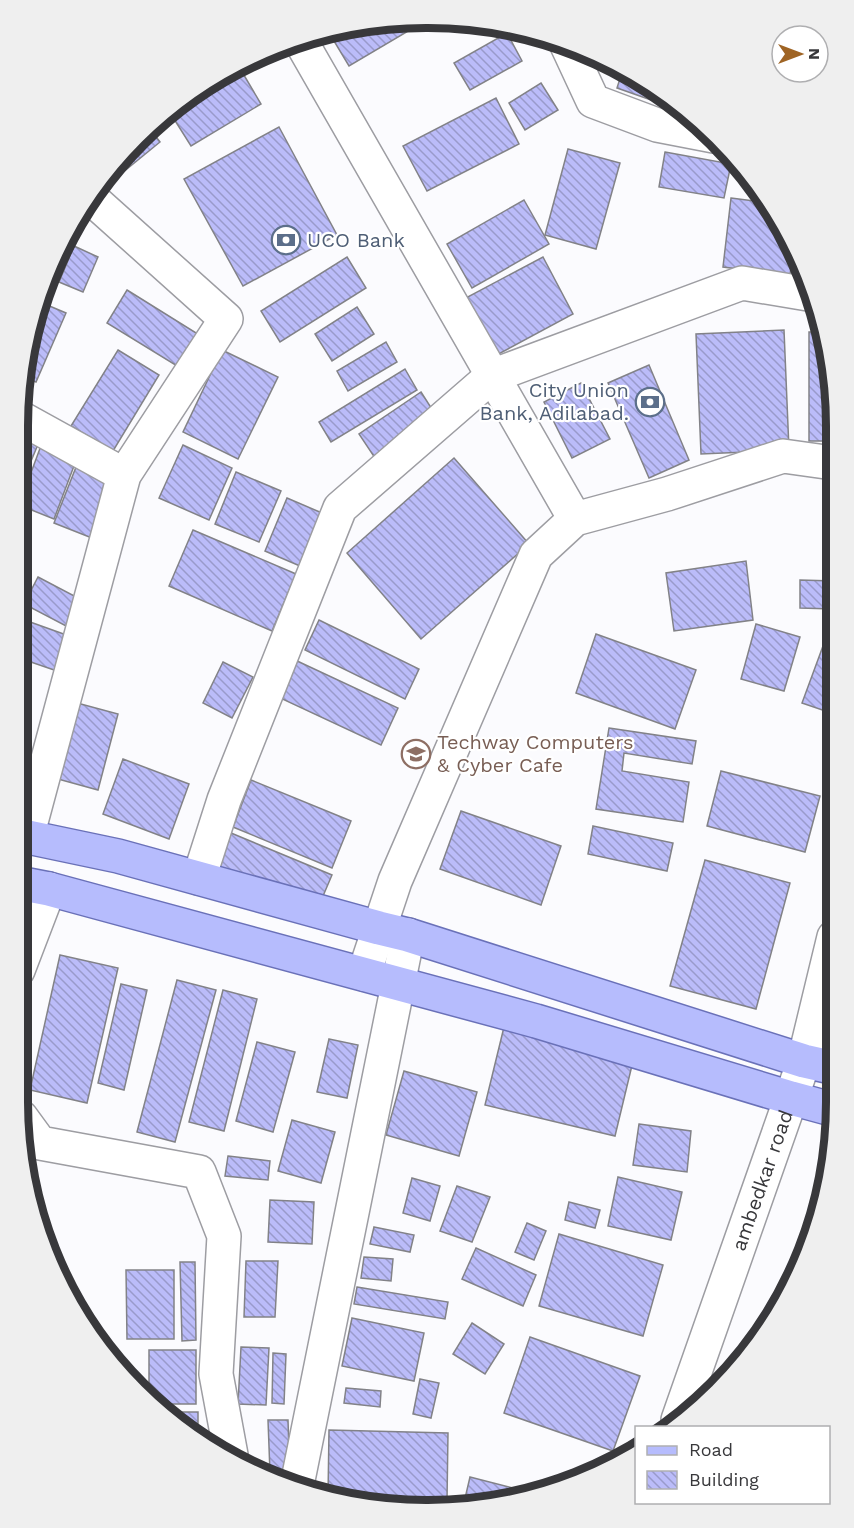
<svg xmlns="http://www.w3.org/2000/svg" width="854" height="1528" font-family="'Work Sans',sans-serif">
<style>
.building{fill:url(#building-back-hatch);stroke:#828287;stroke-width:1.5}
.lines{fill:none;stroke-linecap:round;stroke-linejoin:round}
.minor-casing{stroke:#9d9da2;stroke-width:36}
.major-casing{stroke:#6a71b8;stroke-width:36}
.minor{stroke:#fff;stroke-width:33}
.major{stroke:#b6bcfd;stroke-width:33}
.labels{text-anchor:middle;stroke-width:4.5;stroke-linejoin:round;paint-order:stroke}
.service-label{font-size:20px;fill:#4e5e75;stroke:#fff;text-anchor:start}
.education-label{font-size:20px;fill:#785e54;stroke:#fff;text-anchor:start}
.street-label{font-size:20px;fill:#38383b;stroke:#fff}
.rim{fill:none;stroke:#38383b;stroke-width:8}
</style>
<defs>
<pattern id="building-back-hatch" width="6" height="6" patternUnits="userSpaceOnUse" patternTransform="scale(1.5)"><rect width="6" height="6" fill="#bbbcf9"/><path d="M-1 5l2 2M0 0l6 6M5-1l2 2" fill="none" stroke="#999acb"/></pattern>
</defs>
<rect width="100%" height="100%" fill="#fbfbfe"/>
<!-- building -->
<g class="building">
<polygon points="401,19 427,20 349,66 328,31"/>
<polygon points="507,33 522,61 470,90 454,63"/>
<polygon points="238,65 261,104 191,146 169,111 178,102"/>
<polygon points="623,69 632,73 675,106 674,108 617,88"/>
<polygon points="541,83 558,110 525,130 509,103"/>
<polygon points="496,98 519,144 427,191 403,146"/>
<polygon points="279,127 337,235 243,286 184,179"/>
<polygon points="150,129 160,142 95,195 94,193 120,157"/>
<polygon points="568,149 620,163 596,249 545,235"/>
<polygon points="665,152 731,164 724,198 659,187"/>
<polygon points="731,198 769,203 793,252 790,275 723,267"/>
<polygon points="524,200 549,244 472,288 447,244"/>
<polygon points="74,246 98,257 83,292 59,282"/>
<polygon points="347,257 366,288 280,342 261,311"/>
<polygon points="543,257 573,314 493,357 462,300"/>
<polygon points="127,290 201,336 182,369 107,323"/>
<polygon points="40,302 66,313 36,382 23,377 32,321"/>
<polygon points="357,307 374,334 332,361 315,334"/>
<polygon points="784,330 789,450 701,454 696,334"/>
<polygon points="809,332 823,332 833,374 833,441 809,441"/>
<polygon points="386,342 397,362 348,391 337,371"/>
<polygon points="118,350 159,375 113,451 71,426"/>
<polygon points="222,350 278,377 238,459 183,432"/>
<polygon points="649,365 689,460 649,478 608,383"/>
<polygon points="405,369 417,390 331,442 319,422"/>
<polygon points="581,383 610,439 572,458 544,402"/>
<polygon points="421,392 437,417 375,458 359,434"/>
<polygon points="19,434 39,442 19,490"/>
<polygon points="42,443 77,458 54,519 19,505"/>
<polygon points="183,445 232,468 209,520 159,498"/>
<polygon points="454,458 529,544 421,639 347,553"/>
<polygon points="78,462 120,479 97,540 54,523"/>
<polygon points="236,472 281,491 259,542 215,524"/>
<polygon points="287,498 329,516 307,569 265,551"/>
<polygon points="19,513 24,515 19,531"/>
<polygon points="193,530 296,574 272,631 169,586"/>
<polygon points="746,561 753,620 674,631 666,573"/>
<polygon points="38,577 82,600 68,627 24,604"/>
<polygon points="800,580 833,581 833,609 800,608"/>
<polygon points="19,618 72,637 60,672 19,658"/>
<polygon points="319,620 419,669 405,699 305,650"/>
<polygon points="756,624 800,637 784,691 741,679"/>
<polygon points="830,627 833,628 834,714 802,703"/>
<polygon points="596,634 696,670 675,729 576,693"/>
<polygon points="295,660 398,708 381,745 278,697"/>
<polygon points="223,662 253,677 232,718 203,703"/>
<polygon points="19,670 24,672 19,692"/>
<polygon points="66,700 118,714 98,790 47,776"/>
<polygon points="609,728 696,741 692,764 624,753 622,771 689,782 683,822 596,809"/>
<polygon points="123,759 189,784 169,839 103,814"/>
<polygon points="721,771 820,796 805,852 707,826"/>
<polygon points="251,780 351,821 332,868 233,827"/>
<polygon points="461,811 561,846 541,905 440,869"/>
<polygon points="593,826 673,843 667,871 588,854"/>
<polygon points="231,833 332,875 317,910 216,868"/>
<polygon points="705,860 790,883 756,1009 670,986"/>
<polygon points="60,955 118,968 87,1103 30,1090"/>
<polygon points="177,980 216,990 175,1142 137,1132"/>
<polygon points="121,984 147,990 124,1090 98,1083"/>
<polygon points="223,990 257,999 224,1131 189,1122"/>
<polygon points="504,1027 634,1057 615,1136 485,1105"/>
<polygon points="329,1039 358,1045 347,1098 317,1092"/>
<polygon points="257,1042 295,1052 273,1132 236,1121"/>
<polygon points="404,1071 477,1092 459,1156 386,1135"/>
<polygon points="292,1120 335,1132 321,1183 278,1171"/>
<polygon points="639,1124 691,1131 687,1172 633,1165"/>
<polygon points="228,1156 270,1161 268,1180 225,1176"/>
<polygon points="618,1177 682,1192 671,1240 608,1226"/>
<polygon points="412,1178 440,1186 430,1221 403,1213"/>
<polygon points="457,1186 490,1197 472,1242 440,1231"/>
<polygon points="270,1200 314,1202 312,1244 268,1242"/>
<polygon points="569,1202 600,1210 595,1228 565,1220"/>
<polygon points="527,1223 546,1231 534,1260 515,1252"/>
<polygon points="374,1227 414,1235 410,1252 370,1244"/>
<polygon points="559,1234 663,1265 643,1336 539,1306"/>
<polygon points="476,1248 536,1275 523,1306 462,1279"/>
<polygon points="364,1257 393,1259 391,1281 361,1278"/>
<polygon points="246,1261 278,1261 275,1317 244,1317"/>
<polygon points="180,1262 195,1262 196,1340 182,1341"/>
<polygon points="126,1270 174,1270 174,1339 127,1339"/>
<polygon points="357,1287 448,1302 445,1319 354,1304"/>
<polygon points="352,1318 424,1333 414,1381 342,1366"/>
<polygon points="472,1323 504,1344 485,1374 453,1354"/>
<polygon points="530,1337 640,1376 613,1451 504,1413"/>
<polygon points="241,1347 269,1348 266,1405 238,1404"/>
<polygon points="149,1350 196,1350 196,1404 160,1404 149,1393"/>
<polygon points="273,1353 286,1354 284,1404 272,1403"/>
<polygon points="420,1379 439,1383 431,1418 413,1414"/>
<polygon points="346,1388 381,1391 380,1407 344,1403"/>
<polygon points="169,1412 198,1412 198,1439"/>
<polygon points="268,1420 288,1420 290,1481 270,1473"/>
<polygon points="329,1430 448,1433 447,1501 351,1499 328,1497"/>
<polygon points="470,1477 528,1492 463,1507"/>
</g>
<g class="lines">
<!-- minor casing -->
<g class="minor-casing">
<g id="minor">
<polyline points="300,40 575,519"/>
<polyline points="566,43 593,101 657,125 714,136"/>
<polyline points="19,417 124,475"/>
<polyline points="27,837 124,475 226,319 91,198"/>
<polyline points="199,878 224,800 340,508 492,376 742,283 814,295"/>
<polyline points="18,970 49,889"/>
<polyline points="364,974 395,881 536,555 575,519 667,494 783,456 833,463"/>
<polyline points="21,1117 40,1143 199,1172 224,1236 216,1374 231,1455"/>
<path id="s1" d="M678,1420l126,-359 30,-124"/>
<polyline points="297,1485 408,935"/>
</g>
</g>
<!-- major casing -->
<g class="major-casing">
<g id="major">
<polyline points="18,835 118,856 379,928 408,935 804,1061 835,1068"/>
<polyline points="18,883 49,889 536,1021 791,1098 835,1110"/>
</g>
</g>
<!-- minor -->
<use href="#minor" class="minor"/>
<!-- major -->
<use href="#major" class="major"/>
</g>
<!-- icons -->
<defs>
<g id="bank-ring" transform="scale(1.5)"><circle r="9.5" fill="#fff" stroke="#5c6f8a" stroke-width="1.5"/><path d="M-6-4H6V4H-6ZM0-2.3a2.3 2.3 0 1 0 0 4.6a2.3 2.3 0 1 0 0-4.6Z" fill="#5c6f8a"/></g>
<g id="university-ring" transform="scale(1.5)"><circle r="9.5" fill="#fff" stroke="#8d6e63" stroke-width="1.5"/><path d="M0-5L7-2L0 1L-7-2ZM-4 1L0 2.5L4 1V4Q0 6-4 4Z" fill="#8d6e63"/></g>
</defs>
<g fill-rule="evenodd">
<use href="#bank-ring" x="286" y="240"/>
<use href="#bank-ring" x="650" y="402"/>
<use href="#university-ring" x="416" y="754"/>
</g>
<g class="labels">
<!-- service labels -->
<g class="service-label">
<text x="307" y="247">UCO Bank</text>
<text x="629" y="397" text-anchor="end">City Union<tspan x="629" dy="23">Bank, Adilabad.</tspan></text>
</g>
<!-- education labels -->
<g class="education-label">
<text x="437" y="749">Techway Computers<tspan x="437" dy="23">&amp; Cyber Cafe</tspan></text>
</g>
<!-- street labels -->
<g class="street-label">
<text dy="7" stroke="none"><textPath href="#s1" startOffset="254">ambedkar road</textPath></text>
</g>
</g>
<!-- crop -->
<path d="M0 0H854V1528H0ZM426 28H428A398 398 0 0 1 826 426V1102A398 398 0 0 1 428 1500H426A398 398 0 0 1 28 1102V426A398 398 0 0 1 426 28Z" fill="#efefef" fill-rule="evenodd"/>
<path class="rim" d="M426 28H428A398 398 0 0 1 826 426V1102A398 398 0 0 1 428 1500H426A398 398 0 0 1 28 1102V426A398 398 0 0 1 426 28Z"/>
<!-- legend -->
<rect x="635" y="1426" width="195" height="78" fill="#ffffff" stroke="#afafb1" stroke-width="1.5"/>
<rect x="647" y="1446" width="30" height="9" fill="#b6bcfd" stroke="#afafb1" stroke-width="1.5"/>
<text x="689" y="1456" font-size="18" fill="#38383b">Road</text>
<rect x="647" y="1471" width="30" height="18" fill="url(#building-back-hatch)" stroke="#afafb1" stroke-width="1.5"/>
<text x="689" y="1486" font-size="18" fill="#38383b">Building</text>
<!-- north arrow -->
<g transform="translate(800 54) rotate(90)"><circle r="28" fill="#ffffff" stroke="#afafb1" stroke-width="1.5"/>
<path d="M0-4.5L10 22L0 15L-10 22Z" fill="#9f6424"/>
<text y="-9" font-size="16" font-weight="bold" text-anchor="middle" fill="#38383b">N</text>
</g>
</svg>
